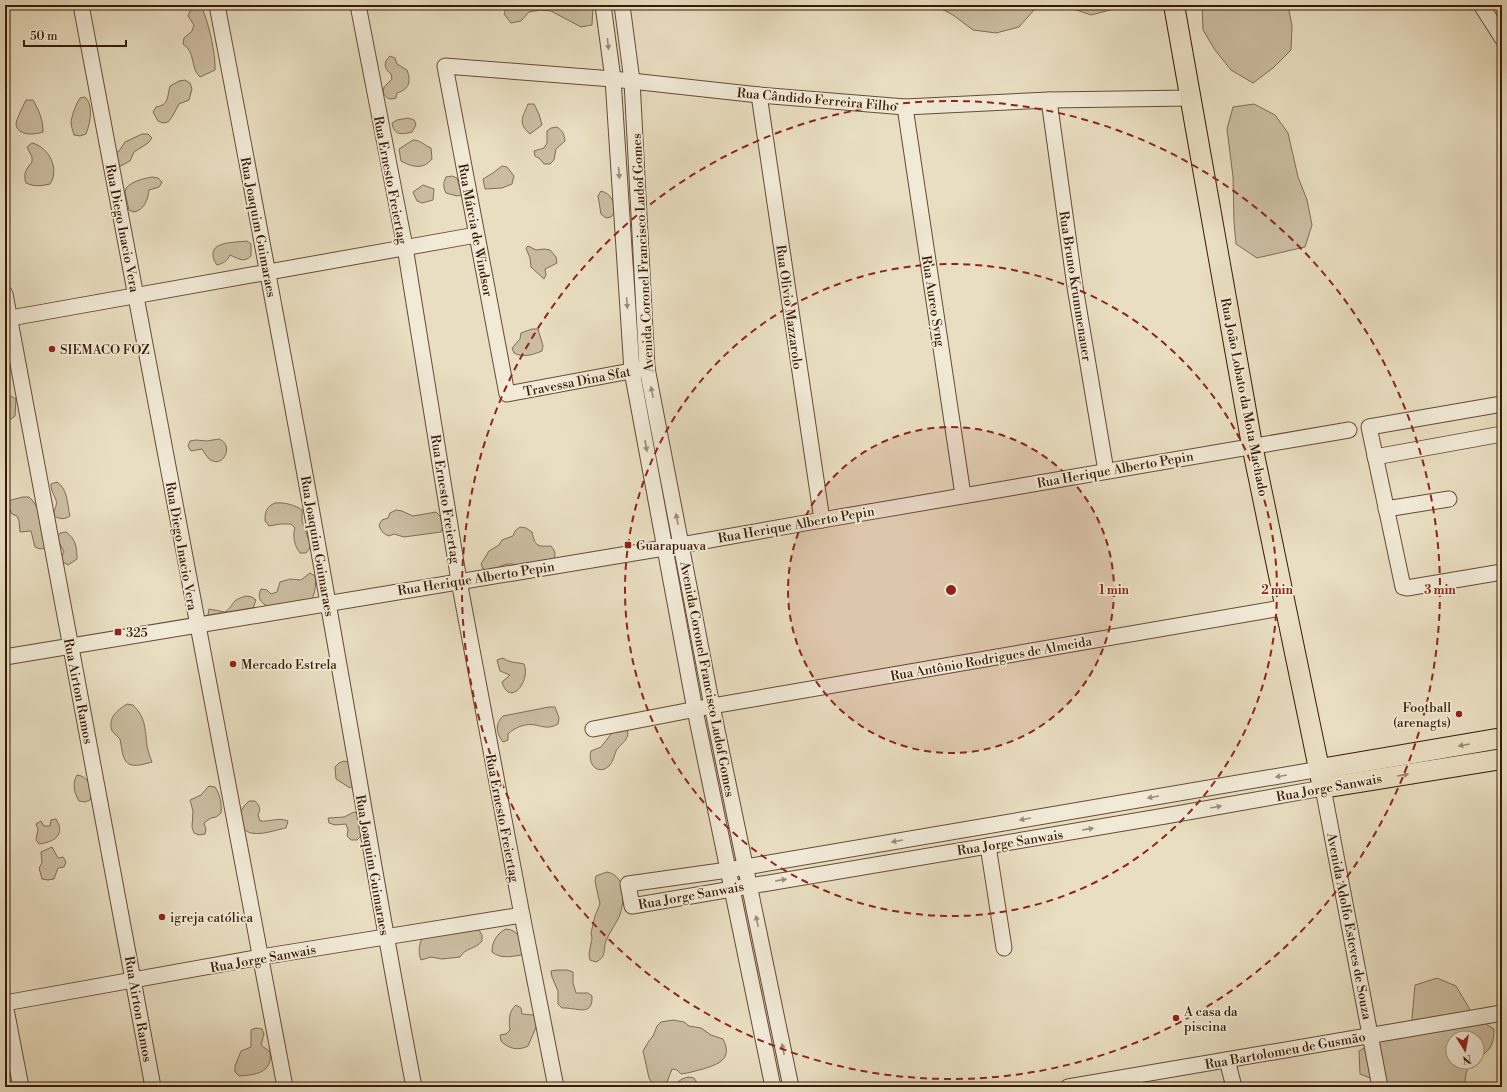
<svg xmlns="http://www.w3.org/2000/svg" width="1507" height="1092" font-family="'Libre Bodoni',serif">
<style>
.green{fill:#cbbda1;stroke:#826c54}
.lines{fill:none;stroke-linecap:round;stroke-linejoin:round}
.minor-casing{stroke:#654b35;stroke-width:17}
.major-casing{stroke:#391a06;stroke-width:22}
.minor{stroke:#f1ead7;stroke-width:15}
.major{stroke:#e9dec1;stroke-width:20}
.oneway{fill:#9e8c79}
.oneway2{fill:#9a866d}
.ring{fill:none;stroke:#8f2418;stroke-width:2;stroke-dasharray:7 5}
.poi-dot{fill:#8f2418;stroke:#f1ead7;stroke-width:1.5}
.labels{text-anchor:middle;stroke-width:3.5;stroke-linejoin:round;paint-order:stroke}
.street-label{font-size:13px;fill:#391a06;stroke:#f1ead7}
.poi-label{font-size:13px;fill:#391a06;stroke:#f1ead7;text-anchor:start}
.centre{fill:#8f2418;stroke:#f1ead7;stroke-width:2}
.ring-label{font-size:12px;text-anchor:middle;font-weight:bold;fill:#8f2418;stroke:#f1ead7;stroke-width:3.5;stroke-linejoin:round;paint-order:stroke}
</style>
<rect width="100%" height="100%" fill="#e9dec1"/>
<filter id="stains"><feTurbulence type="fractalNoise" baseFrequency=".005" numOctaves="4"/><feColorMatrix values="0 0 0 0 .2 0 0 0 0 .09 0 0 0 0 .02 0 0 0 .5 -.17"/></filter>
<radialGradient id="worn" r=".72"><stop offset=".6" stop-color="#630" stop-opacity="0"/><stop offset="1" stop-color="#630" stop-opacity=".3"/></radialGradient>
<!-- green -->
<g class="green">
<path d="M198,5h2c8,12 16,51 15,65l-15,7c-10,-9 -4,-25 -17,-33l1,-6 8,-7 2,-6 -6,-9 2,-5z"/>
<polygon points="507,5 593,5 592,25 581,27 551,11 540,10 529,12 521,21 511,23 504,14"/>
<polygon points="934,5 1049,5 1034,10 1019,27 996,33 973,30 953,15"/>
<polygon points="1062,5 1129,5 1091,15"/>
<polygon points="1202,5 1288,5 1292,26 1291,50 1273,68 1253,83 1231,70 1215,50 1203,30"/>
<path d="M390,56l5,2 2,6 10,6c4,11 3,19 -10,23l-1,5c-6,2 -9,1 -13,-5l1,-6 8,-8 -1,-5c-7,-5 -8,-12 -1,-18z"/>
<path d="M185,80l5,3 2,6 -3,11 -10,4 -7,13 -4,5 -5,1 -5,-2 -5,-9 3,-5c13,-2 11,-10 14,-21l9,-5z"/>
<path d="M85,97c9,8 5,27 1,37l-6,2 -6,-1c-1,-4 -3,-9 -3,-13 1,-7 5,-18 9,-24z"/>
<path d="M26,100h7c6,11 10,19 10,32 -8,3 -26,4 -27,-8 0,-4 8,-20 10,-24z"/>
<path d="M528,104h6l5,10 3,11 -12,9c-13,-11 -7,-17 -2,-30z"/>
<polygon points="1254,104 1275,115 1288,133 1298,177 1307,200 1312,225 1305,247 1257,258 1236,244 1234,222 1233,177 1227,129 1233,107"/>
<path d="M408,118l6,2 2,5 -4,7c-11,3 -18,3 -20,-9l5,-3z"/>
<path d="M557,127c6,4 7,7 8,14l-9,8 -2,11 -4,4h-6l-4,-5 -5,-3 -1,-5 10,-3 3,-5v-12l4,-3z"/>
<polygon points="142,134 148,134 152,138 148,143 134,152 130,161 115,169 114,154 119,151 125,142"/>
<path d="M413,140c8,0 12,6 18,8l1,11c-9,11 -20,8 -31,2l-2,-12z"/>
<path d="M32,143c17,4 28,26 18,41 -9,2 -15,3 -24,-1 -3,-9 0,-14 6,-21v-5l-5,-10z"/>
<polygon points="502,166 507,167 514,176 512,184 502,188 485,189 483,179 493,173"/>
<path d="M452,176l5,2 5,17 -5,1 -11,-3c-3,-6 -3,-9 0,-16z"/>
<path d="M152,177l6,1 4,4 -3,5 -10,3c-1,10 -5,20 -15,22l-5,-2 -4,-17 1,-5c7,-7 16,-9 26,-11z"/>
<polygon points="423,185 434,189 433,200 422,203 417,201 413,192"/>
<path d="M601,191c11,3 13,11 14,21l-4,5 -5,1 -5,-4 -3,-18z"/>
<path d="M247,241l4,3v12c-7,7 -12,3 -21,-1 -3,6 -6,8 -13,10 -4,-5 -7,-15 1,-19 6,-4 22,-4 29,-5z"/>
<polygon points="528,246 536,250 544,249 550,250 556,257 557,263 545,269 546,275 544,279 531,267 530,258 526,248"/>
<path d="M532,329h6l5,17 -1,5c-10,4 -19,7 -28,2l-2,-5 8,-9 1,-6z"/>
<polygon points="11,396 16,399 15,416 11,419 5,418 5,398"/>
<path d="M219,439c15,6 5,27 -6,22 -5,-1 -8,-8 -11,-12l-11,2 -3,-5 2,-5 6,-1 11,1z"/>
<path d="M57,482c11,7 10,22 13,34 -6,4 -10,3 -16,0 -1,-6 4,-11 2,-16 -2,-6 -5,-8 -5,-16z"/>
<polygon points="23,497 29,497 33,501 39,511 46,548 40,549 35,547 31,531 20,532 19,521 17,516 12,514 7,504 11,500"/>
<path d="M275,503c9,-1 20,2 27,7v11l8,22v5l-4,5h-6c-5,-6 -8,-17 -5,-25l-4,-4h-11l-11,2 -4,-5c0,-9 1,-14 10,-18z"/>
<path d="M396,510l6,1 11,5 23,-4 4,4 3,11 -2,5 -37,5 -10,-3 -5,2c-6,-2 -8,-5 -10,-11l3,-5 6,-2 2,-5z"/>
<path d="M520,527l6,1 6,4c3,13 4,15 19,14 5,6 5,9 2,15 -8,2 -19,6 -28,6 -7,-1 -13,-5 -21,-2 -8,2 -12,7 -21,4l-2,-5 8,-13 10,-6 3,-5 11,-4 2,-5z"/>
<path d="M66,532c10,7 11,16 11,27l-9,6 -5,-3 -2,-5 3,-5 -7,-14 3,-5z"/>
<path d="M310,573l5,3c1,9 1,19 -6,26l-40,5c-9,-4 -12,-10 -8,-18l6,1 4,4 6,-2 3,-10 10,-3 11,1z"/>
<path d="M246,596l6,1 4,3 -4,11 -41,8 -3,-4 1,-6 16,3c11,-8 4,-11 21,-16z"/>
<path d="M503,658c6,5 13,4 21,6 7,17 -14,44 -22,18l8,-7 -10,-4 -3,-11z"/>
<path d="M127,704l6,1c13,13 12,24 14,41 1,5 3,11 5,16 -27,8 -28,2 -32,-23l-8,-8c-4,-13 4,-20 15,-27z"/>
<path d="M549,707h6l4,11 -1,6c-9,5 -14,3 -22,1 -10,-2 -21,2 -28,9v6l-5,2c-7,-9 -8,-18 0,-26z"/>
<path d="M626,728l2,5c-1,9 -8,11 -12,18 -2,5 -3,11 -7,15 -11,10 -22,-2 -18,-15l10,-4 14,-18z"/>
<path d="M344,761l5,2c1,8 4,14 5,22l-4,3 -14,-9 -1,-12 4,-4z"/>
<path d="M77,775c12,1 16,14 13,25l-5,2 -6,-1c-5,-8 -7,-18 -2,-26z"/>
<path d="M209,786l6,1c5,7 7,18 6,26l-5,4 -5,1 -7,5 2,6 -1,5 -6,1 -5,-2 -2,-6 1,-16 -3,-11 11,-5z"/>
<path d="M249,801h6c5,5 6,8 3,14l2,6c10,1 19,-4 28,0l-2,7c-12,2 -35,12 -44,-1 -2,-3 -3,-8 -4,-12l7,-10z"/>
<polygon points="354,812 359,814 362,831 361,836 357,840 351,840 347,836 348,830 346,824 335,825 329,823 328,818 344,817"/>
<path d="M56,819c10,16 -2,23 -17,25l-3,-4 2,-11 -2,-5 5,-3 3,5h6l1,-6z"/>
<polygon points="52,847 58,858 63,857 66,862 64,867 58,868 54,879 48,880 42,879 39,868 42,863 41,852"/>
<path d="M607,872c20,4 18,29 12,45 -3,7 -9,14 -12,22 -5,10 1,17 -11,23l-6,-2 -1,-6 3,-16 -1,-5 4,-17 5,-12 -5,-23 1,-5z"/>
<path d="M473,929l6,1 3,5v6c-6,8 -17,7 -22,16l-18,2 -11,-2 -10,3c-3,-7 -2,-15 1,-22z"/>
<path d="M506,929c14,1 16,13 20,25 -12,2 -24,6 -34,-2 0,-10 5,-19 14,-23z"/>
<path d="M557,970h10l6,2v11l3,10h12l4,3c1,22 -16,11 -30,12l-4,-4v-13l-6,-14 -1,-6z"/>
<path d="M1437,978l19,8 19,32 19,11c0,17 -4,21 -17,30v-21h-24v24h21c-9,6 -9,16 -9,25h-72l-33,-13 -1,-23 19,-11 33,-10 4,-45z"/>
<path d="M516,1005l5,3 1,6 11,1 4,4v6l-9,21c-10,5 -19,3 -27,-5l-1,-6 6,-1 4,-4c-1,-9 -2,-18 6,-25z"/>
<path d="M673,1020l11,2 5,4 12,2 10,7 12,4c10,20 -4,25 -20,30 -8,2 -14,4 -22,5l-4,-4 -5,-1 -5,13 -4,4 -11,-3 -3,-5 -6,-27 6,-10 4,-5 4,-10 4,-4z"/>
<path d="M256,1028l6,1 2,5 -3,11 9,7c3,21 -15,23 -31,24l-4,-4v-6l6,-15 10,-4v-17z"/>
<polygon points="688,1077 694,1078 700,1087 671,1087 682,1079"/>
</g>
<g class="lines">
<!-- minor casing -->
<g class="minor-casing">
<g id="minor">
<polyline points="81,5 285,1087"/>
<path d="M217,5c38,199 76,398 111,598 29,161 55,323 86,484"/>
<polyline points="358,5 405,247 459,581 522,915 556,1087"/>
<polyline points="603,5 613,79 632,371 695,710 773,1087"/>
<polyline points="622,5 632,81 647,368 712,706 791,1087"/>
<polyline points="1481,5 1502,38"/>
<polyline points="759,95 822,520"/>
<polyline points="1049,100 1075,287 1106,471"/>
<polyline points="905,107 963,495"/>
<polyline points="5,294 153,1087"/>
<polyline points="5,319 476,235"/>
<polyline points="647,368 507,394 445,66 613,79 759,95 905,107 1049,100 1191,98"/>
<polyline points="1502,404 1369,427 1403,587 1407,588 1502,572"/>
<polyline points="1375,457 1502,434"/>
<polyline points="1386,509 1449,499"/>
<polyline points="5,657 664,548 822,520 1349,430"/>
<polyline points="593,729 712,706 1287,607"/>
<polyline points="1320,769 728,870 628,884 632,906 1165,816 1323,788 1380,1087"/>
<polyline points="988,846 1004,948"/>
<polyline points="5,1003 261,957 522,915"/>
<polyline points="5,1004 21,1087"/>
<polyline points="1227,1060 1234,1087"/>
<polyline points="1068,1087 1502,1013"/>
</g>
</g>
<!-- major casing -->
<g class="major-casing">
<g id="major">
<polyline points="1174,5 1252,445 1323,788 1502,759"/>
<polyline points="1320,769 1502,738"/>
</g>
</g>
<!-- minor -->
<use href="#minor" class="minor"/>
<!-- major -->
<use href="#major" class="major"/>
</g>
<!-- one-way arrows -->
<defs><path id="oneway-solid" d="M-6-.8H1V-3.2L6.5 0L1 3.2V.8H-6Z"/></defs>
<g class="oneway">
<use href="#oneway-solid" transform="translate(608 44) rotate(83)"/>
<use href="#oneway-solid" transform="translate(619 173) rotate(86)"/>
<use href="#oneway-solid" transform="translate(627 303) rotate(86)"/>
<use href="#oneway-solid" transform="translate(652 392) rotate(-101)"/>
<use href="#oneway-solid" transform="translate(646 446) rotate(80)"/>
<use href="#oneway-solid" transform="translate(677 519) rotate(-101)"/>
<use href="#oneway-solid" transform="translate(1281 776) rotate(170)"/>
<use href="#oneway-solid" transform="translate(1153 797) rotate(170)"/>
<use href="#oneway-solid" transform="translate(1216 807) rotate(-10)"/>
<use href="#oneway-solid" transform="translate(1025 819) rotate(170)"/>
<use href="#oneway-solid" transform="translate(1088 829) rotate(-9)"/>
<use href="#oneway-solid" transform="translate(897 841) rotate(170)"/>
<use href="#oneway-solid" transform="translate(781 880) rotate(-9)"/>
<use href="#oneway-solid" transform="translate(757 921) rotate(-102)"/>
<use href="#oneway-solid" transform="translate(783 1049) rotate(-102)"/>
</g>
<g class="oneway2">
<use href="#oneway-solid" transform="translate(1464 745) rotate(170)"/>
<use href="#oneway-solid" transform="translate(1403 775) rotate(-9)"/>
</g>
<!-- distance rings -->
<circle cx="951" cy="590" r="163" fill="#8f2418" fill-opacity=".12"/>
<g class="ring">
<circle cx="951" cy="590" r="163"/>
<circle cx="951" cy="590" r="326"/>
<circle cx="951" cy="590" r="489"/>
</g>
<!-- markers -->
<g class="poi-dot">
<circle cx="52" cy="349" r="4"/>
<rect x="624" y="541" width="8" height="8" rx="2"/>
<rect x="114" y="628" width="8" height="8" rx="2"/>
<circle cx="233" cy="664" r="4"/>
<circle cx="1459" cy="714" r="4"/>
<circle cx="162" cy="917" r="4"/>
<circle cx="1176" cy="1018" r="4"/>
</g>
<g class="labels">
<!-- street labels -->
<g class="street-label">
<text transform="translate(817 99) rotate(5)" y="5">Rua Cândido Ferreira Filho</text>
<text transform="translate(391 180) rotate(79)" y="5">Rua Ernesto Freiertag</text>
<text transform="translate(259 227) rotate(79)" y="5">Rua Joaquim Guimaraes</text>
<text transform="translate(123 228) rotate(79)" y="5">Rua Diego Inacio Vera</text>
<text transform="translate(476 230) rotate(79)" y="5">Rua Márcia de Windsor</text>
<text transform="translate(642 253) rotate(-93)" y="5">Avenida Coronel Francisco Ludof Gomes</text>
<text transform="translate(1076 286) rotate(81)" y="5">Rua Bruno Krummenauer</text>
<text transform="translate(934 301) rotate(81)" y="5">Rua Aureo Syng</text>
<text transform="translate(790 307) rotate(82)" y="5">Rua Olivio Mazzarolo</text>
<text transform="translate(577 381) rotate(-11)" y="5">Travessa Dina Sfat</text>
<text transform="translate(1245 397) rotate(79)" y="5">Rua João Lobato da Mota Machado</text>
<text transform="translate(1115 469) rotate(-10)" y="5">Rua Herique Alberto Pepin</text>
<text transform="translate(446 499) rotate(81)" y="5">Rua Ernesto Freiertag</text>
<text transform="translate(796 524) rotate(-10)" y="5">Rua Herique Alberto Pepin</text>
<text transform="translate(182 546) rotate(80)" y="5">Rua Diego Inacio Vera</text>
<text transform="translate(318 546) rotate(80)" y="5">Rua Joaquim Guimaraes</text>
<text transform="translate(476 578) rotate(-9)" y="5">Rua Herique Alberto Pepin</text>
<text transform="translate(991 658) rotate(-10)" y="5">Rua Antônio Rodrigues de Almeida</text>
<text transform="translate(708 679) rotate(79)" y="5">Avenida Coronel Francisco Ludof Gomes</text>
<text transform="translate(79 691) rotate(79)" y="5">Rua Airton Ramos</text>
<text transform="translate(1329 787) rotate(-10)" y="5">Rua Jorge Sanwais</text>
<text transform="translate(503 818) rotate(79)" y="5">Rua Ernesto Freiertag</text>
<text transform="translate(1010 842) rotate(-9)" y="5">Rua Jorge Sanwais</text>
<text transform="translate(373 865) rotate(80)" y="5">Rua Joaquim Guimaraes</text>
<text transform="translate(691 895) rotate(-10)" y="5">Rua Jorge Sanwais</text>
<text transform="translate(1350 926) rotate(79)" y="5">Avenida Adolfo Esteves de Souza</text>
<text transform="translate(263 958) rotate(-10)" y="5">Rua Jorge Sanwais</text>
<text transform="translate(139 1009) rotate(80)" y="5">Rua Airton Ramos</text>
<text transform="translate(1285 1050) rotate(-10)" y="5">Rua Bartolomeu de Gusmão</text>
</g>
<!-- poi labels -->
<g class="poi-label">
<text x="60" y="354">SIEMACO FOZ</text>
<text x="636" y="550">Guarapuava</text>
<text x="126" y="637">325</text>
<text x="241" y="669">Mercado Estrela</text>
<text x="1451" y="712" text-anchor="end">Football<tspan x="1451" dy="15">(arenagts)</tspan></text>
<text x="170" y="922">igreja católica</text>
<text x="1184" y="1016">A casa da<tspan x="1184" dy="15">piscina</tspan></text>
</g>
</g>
<circle cx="951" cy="590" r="6" class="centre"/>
<g class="ring-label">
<text x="1114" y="594">1 min</text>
<text x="1277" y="594">2 min</text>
<text x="1440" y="594">3 min</text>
</g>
<!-- margin -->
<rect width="1507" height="1092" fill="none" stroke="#e9dec1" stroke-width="20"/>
<rect x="6" y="6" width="1495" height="1080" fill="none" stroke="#391a06" stroke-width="2"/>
<rect x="10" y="10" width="1487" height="1072" fill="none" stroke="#391a06"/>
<!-- north arrow -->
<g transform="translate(1465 1050) rotate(169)"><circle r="19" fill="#f1ead7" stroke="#a79783"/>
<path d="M0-3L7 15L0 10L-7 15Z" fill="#8f2418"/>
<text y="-6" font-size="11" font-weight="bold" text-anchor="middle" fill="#391a06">N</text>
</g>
<!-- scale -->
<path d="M24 40v6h102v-6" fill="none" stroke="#391a06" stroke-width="2"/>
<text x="30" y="40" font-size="12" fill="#391a06" stroke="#f1ead7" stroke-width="3" paint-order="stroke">50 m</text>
<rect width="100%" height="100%" filter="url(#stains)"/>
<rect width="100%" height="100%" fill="url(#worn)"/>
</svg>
